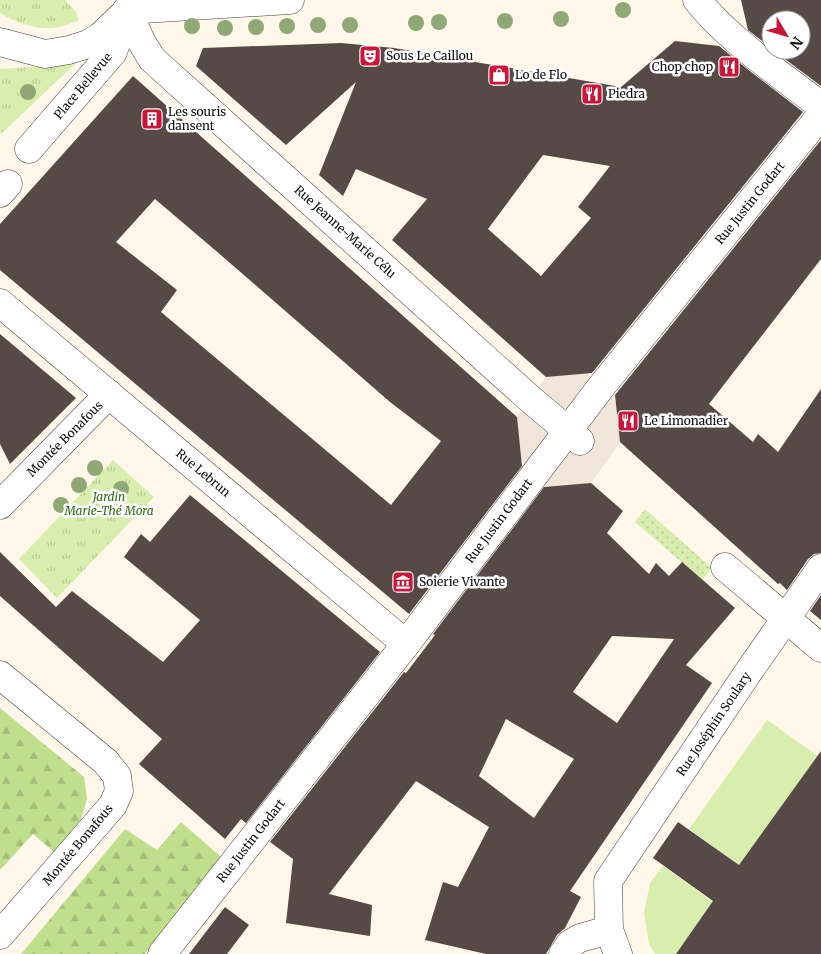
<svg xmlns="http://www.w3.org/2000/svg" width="821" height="954" font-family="Merriweather,serif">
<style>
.grass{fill:url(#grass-dots)}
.forest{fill:url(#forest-firs)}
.park{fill:url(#park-tufts)}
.garden{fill:#d9edaf}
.plaza{fill:#efe5d8}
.building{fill:#554a46;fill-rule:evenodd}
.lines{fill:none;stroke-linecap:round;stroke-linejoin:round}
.minor-casing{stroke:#3e3e3e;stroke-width:29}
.minor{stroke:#fff;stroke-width:28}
.tree{fill:#8fa875}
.labels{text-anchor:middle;stroke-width:5;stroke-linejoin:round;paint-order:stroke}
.poi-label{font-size:12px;fill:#0b0b0b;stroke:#fff;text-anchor:start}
.street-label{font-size:12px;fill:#0b0b0b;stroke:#fff}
.park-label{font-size:12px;font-style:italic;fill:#346816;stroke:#fff}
</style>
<defs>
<pattern id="grass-dots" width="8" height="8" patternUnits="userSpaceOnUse" patternTransform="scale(1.25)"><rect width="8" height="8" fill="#d9edaf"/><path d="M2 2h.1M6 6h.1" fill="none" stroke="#b9ca95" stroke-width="1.8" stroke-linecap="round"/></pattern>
<pattern id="forest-firs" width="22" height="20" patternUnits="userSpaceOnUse" patternTransform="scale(1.25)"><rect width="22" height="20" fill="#bfdf8d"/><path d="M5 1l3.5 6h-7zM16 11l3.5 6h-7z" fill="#a3be78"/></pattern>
<pattern id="park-tufts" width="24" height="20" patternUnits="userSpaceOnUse" patternTransform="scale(1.25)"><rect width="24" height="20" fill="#d9edaf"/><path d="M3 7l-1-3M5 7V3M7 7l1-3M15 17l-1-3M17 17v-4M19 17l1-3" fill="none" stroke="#b9ca95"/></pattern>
</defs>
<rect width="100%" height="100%" fill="#fff7e9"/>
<!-- grass -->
<polygon class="grass" points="645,509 712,568 702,580 635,522"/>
<!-- forest -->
<g class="forest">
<polygon points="0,708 84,777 87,799 81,819 54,852 33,834 0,870"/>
<polygon points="181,822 221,857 145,954 21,954 125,829 157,850"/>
</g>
<!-- park -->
<g class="park">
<path d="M0,0h65l12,13 1,8c-8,2 -16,6 -24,7 -18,2 -39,-6 -54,-15z"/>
<polygon points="75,64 1,134 0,133 0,69"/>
<polygon points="113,460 154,497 57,598 19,559"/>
</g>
<!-- garden -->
<g class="garden">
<polygon points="767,720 818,756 739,865 689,829"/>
<polygon points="663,866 746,926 690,934 676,954 655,954 649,944 644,913 650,883"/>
</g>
<!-- plaza -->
<polygon class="plaza" points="587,373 616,402 620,442 591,483 550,487 523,462 521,458 517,417 546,377"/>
<!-- building -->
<g class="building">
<polygon points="741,0 821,0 821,86 773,50 801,50 801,20 771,20 771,48 748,30"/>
<path d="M675,41l44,5 27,22 57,44 -211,261 -46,4 -154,-137 35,-41 -71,-30 -13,27 -24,-21 37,-93 -70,63 -90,-79 7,-18 138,-5 53,5 227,39zM543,155l67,11 -32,41 13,11 -50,58 -53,-47z"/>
<path d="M133,76l384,341 5,49 -113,148 -409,-344v-46zM155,199l60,51 175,152 51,39 -50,64 -230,-193 16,-22 -61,-48z"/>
<polygon points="821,140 821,259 709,404 753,442 758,434 778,452 821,389 821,553 814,554 808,559 787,590 780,583 778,584 620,442 615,395"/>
<polygon points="0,334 76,398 10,464 0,444"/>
<path d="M591,483l32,28 -16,22 42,41 7,-11 13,13 13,-14 53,46 -49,57 26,18 -142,208 11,6 -16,31 -8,7 -11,19h-60l-61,-14 18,-58 15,5 31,-60 -73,-46 -87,113 43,11 -2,31 -84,-13 7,-64 -23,-17 134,-170 2,1 29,-38 -2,-1 111,-147zM612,636l62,3 -57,84 -44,-31zM506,719l68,40 -40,59 -55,-42z"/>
<polygon points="190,495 380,652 246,823 241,819 225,839 139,764 162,739 0,596 0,552 56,607 72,591 163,662 200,620 124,557 141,534 150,542"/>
<polygon points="821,595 821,620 810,611"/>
<polygon points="821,751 821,954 676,954 713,901 653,858 678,822 739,865"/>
<polygon points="225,907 249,925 227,954 189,954"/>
</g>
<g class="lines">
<!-- minor casing -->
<g class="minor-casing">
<g id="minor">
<path d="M697,0c34,42 82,73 124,106"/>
<polyline points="127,10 141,41 152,59 529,398 580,441"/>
<polyline points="127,10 290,0"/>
<polyline points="0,42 45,54 69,50 88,44 101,36 125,13"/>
<polyline points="29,149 113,52 127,10"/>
<polyline points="0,193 8,184"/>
<polyline points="0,303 406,644"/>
<polyline points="0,505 109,394"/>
<polyline points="725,567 821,648"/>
<polyline points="0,675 106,762 117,776 119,791 113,805 0,935"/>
<polyline points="162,954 406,644 601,387 821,115"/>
<polyline points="563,954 570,944 580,938 609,930"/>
<polyline points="618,954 609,930 608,881 747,674 821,568"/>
</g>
</g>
<!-- minor -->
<use href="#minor" class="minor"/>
</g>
<!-- trees -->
<g class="tree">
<circle cx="623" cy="10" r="8"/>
<circle cx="561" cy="19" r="8"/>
<circle cx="505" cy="21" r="8"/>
<circle cx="439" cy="22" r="8"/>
<circle cx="416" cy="23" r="8"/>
<circle cx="318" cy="25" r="8"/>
<circle cx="350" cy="25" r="8"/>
<circle cx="192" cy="26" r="8"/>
<circle cx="287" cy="26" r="8"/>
<circle cx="256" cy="27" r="8"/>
<circle cx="225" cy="28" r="8"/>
<circle cx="28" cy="92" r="8"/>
<circle cx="95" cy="468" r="8"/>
<circle cx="79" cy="485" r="8"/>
<circle cx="121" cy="489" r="8"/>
<circle cx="61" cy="505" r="8"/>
</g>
<!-- icons -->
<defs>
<g id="theatre-square" transform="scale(1.125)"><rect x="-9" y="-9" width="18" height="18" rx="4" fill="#c8163a" stroke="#fff"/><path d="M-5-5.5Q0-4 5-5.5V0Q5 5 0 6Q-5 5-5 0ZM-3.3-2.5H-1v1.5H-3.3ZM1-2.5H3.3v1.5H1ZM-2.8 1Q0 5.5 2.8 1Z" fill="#fff"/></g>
<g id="restaurant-square" transform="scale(1.125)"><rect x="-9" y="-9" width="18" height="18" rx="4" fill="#c8163a" stroke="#fff"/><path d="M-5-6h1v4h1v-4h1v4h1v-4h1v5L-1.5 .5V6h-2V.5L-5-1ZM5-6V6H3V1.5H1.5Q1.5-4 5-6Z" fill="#fff"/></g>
<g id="shop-square" transform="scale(1.125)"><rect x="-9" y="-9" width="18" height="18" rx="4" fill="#c8163a" stroke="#fff"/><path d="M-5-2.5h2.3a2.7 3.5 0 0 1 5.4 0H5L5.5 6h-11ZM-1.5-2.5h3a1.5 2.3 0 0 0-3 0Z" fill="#fff"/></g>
<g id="building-square" transform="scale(1.125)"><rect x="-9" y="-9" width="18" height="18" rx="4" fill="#c8163a" stroke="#fff"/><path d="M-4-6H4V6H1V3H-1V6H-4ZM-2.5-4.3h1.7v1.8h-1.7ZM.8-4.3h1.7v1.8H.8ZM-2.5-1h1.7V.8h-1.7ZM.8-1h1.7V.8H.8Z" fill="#fff"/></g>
<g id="museum-square" transform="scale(1.125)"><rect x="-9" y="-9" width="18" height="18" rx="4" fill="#c8163a" stroke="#fff"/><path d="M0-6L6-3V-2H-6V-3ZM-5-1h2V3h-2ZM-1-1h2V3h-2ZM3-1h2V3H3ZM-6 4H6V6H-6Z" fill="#fff"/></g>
</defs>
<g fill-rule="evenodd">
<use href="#theatre-square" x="370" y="56"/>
<use href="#restaurant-square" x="729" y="67"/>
<use href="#shop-square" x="499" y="75"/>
<use href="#restaurant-square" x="592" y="94"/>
<use href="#building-square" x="152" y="119"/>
<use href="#restaurant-square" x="628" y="421"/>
<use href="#museum-square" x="403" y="582"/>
</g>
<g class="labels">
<!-- poi labels -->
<g class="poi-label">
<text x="386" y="60">Sous Le Caillou</text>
<text x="713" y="71" text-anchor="end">Chop chop</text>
<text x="515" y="79">Lo de Flo</text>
<text x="608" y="98">Piedra</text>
<text x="168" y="116">Les souris<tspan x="168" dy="14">dansent</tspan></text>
<text x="644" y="425">Le Limonadier</text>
<text x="419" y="586">Soierie Vivante</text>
</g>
<!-- street labels -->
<g class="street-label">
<text transform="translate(83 86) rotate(-50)" y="4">Place Bellevue</text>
<text transform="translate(750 203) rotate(-51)" y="4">Rue Justin Godart</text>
<text transform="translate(345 232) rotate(42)" y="4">Rue Jeanne-Marie Célu</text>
<text transform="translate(65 439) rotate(-45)" y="4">Montée Bonafous</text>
<text transform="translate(203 473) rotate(40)" y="4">Rue Lebrun</text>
<text transform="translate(499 521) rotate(-53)" y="4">Rue Justin Godart</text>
<text transform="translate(714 724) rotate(-56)" y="4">Rue Joséphin Soulary</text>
<text transform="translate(251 841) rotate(-52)" y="4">Rue Justin Godart</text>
<text transform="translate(78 845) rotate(-50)" y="4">Montée Bonafous</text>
</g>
<!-- park labels -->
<g class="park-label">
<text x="109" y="501">Jardin<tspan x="109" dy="14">Marie-Thé Mora</tspan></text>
</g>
</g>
<!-- north arrow -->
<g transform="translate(786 35) rotate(128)"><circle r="24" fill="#ffffff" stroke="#9d9d9d"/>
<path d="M0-4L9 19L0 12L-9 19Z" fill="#c8163a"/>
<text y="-8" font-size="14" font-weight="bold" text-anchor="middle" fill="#0b0b0b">N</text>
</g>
</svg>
